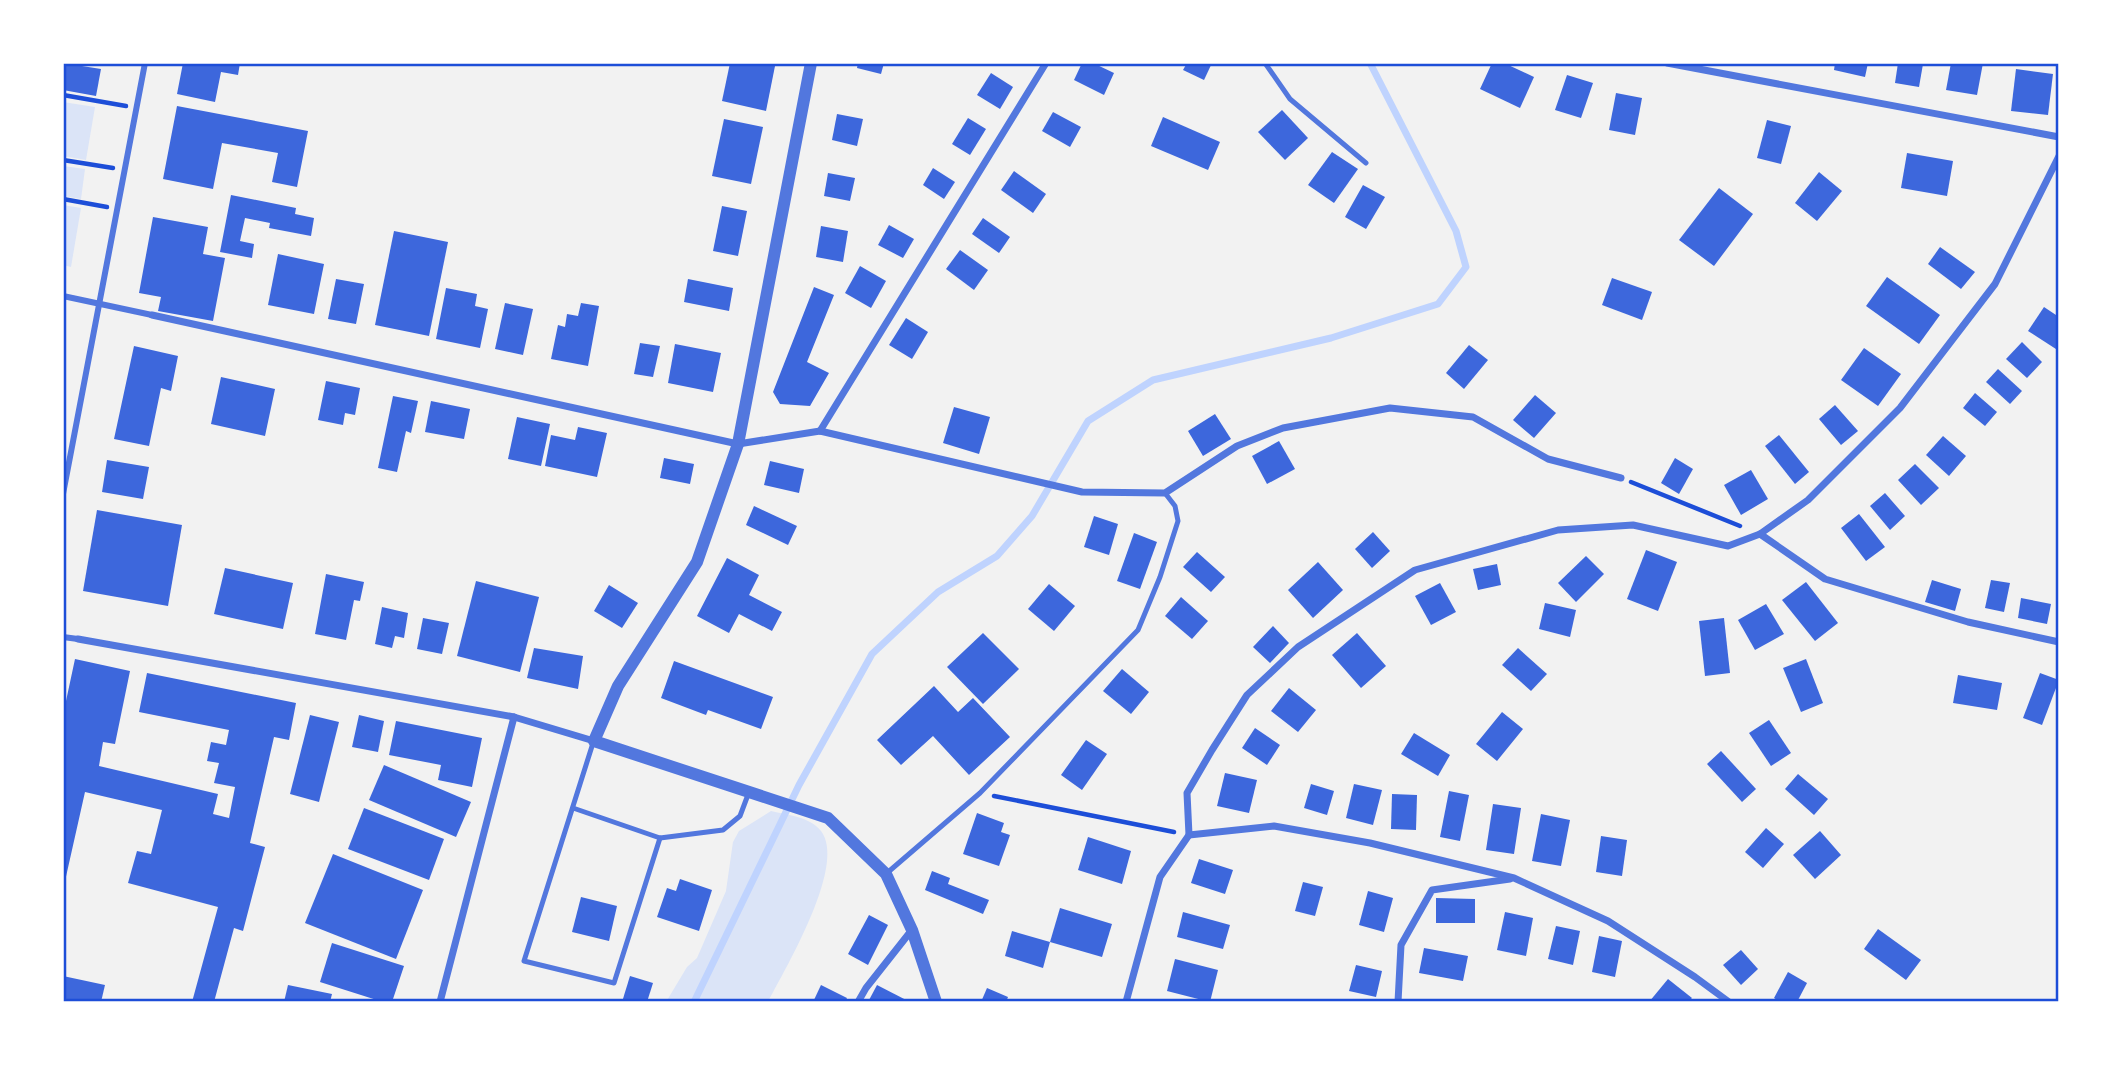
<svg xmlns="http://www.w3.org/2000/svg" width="2122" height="1065" font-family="'Nunito Sans',sans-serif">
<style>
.green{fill:#dbe4f7}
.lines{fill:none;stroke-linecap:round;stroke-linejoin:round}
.stream{stroke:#bfd3fe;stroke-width:7}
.building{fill:#3d67dc}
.path{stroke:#1d4ed8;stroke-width:4.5}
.service{stroke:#5277de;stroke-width:5}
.pedestrian{stroke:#5277de;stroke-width:6}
.minor{stroke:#5277de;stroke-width:7}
.tertiary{stroke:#5277de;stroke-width:12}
.neatline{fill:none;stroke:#1d4ed8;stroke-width:2.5}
</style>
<rect width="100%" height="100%" fill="#f2f2f2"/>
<!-- green -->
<g class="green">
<polygon points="63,102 95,107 86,160 63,156"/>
<polygon points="63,166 85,169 81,199 63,196"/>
<polygon points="63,205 81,208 71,267 63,265"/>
<path d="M771,811c17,4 39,6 50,20 26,34 -35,136 -53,171h-102l21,-35 10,-9 29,-67 7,-49 6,-11z"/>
</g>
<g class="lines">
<!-- stream -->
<polyline class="stream" points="694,1002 799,785 872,654 938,592 997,556 1032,516 1088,421 1153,380 1331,338 1438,304 1466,267 1456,231 1370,63"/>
</g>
<!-- building -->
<g class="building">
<polygon points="63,63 101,69 96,96 63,90"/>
<polygon points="183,63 240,63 238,75 221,72 215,102 177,94"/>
<polygon points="730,63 758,63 775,66 766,111 722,101"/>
<polygon points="858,63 884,63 881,74 857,68"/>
<polygon points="1082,63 1093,63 1114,73 1104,95 1074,80"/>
<polygon points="1187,63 1212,63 1204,80 1183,70"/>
<polygon points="1492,63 1504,63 1534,77 1520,108 1480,89"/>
<polygon points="1835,63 1868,63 1865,77 1834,70"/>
<polygon points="1898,63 1923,64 1919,87 1895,83"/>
<polygon points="1951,63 1983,63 1977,95 1946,90"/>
<polygon points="2016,69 2053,74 2048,115 2011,111"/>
<polygon points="991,73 1013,87 1000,109 977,95"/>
<polygon points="1567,75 1593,83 1581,118 1555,110"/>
<polygon points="1616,93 1642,98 1635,135 1609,130"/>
<polygon points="177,106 308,131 297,187 272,182 278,153 222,143 213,189 163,179"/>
<polygon points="1282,110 1308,138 1285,160 1258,132"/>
<polygon points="1053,112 1081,127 1070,147 1042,131"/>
<polygon points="837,114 863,119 857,146 832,140"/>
<polygon points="1163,117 1220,142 1208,170 1151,146"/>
<polygon points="968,118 986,129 970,155 952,144"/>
<polygon points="724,119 763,127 751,184 712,176"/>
<polygon points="1767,120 1791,126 1781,164 1757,158"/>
<polygon points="1332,152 1358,169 1334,203 1308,185"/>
<polygon points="1907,153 1953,161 1947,196 1901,188"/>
<polygon points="933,168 955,182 944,199 923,185"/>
<polygon points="1014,171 1046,194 1033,213 1001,190"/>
<polygon points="1819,172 1842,191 1817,221 1795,203"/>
<polygon points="828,173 855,178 850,201 824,196"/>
<polygon points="1363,185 1385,197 1366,229 1345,217"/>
<polygon points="1719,188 1753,214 1714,266 1679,240"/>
<polygon points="231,195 296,208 295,214 314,218 311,236 269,228 270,223 245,218 240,241 254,244 252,258 220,252"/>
<polygon points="722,206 747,211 738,256 713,251"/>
<polygon points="153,217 208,227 203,254 225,258 213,321 158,311 161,297 139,293"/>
<polygon points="983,218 1010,237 999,253 972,234"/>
<polygon points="889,225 914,239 903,258 878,245"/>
<polygon points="821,226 848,231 843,262 816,257"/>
<polygon points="394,231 448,242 429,336 375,325"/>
<polygon points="1940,247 1975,272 1961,289 1928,264"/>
<polygon points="960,250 988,270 974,290 946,269"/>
<polygon points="278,254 324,264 314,314 268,305"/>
<polygon points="860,266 886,281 871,308 845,293"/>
<polygon points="1887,277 1940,315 1919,344 1866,306"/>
<polygon points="1612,278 1652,292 1642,320 1602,305"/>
<polygon points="336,279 364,284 356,324 328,319"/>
<polygon points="688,279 733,288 729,311 684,302"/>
<polygon points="814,287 834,295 807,362 829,373 810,406 780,404 773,392"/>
<polygon points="446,288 477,294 475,306 488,309 480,348 436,339"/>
<polygon points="505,303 533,309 523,355 495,349"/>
<polygon points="581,303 599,306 588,366 551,359 558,325 565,327 567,314 578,316"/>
<polygon points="2044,307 2059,317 2059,351 2028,331"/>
<polygon points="906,318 928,332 912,359 889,345"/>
<polygon points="2022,342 2042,362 2027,378 2006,359"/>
<polygon points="640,343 660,346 653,377 634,374"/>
<polygon points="675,344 721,353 713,392 668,383"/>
<polygon points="1469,345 1488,360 1464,389 1446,373"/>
<polygon points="134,346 178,356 171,391 161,388 149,446 114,439"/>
<polygon points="1864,348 1901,374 1878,406 1841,380"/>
<polygon points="1998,369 2022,391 2010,404 1986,382"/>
<polygon points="221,377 275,389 265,436 211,424"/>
<polygon points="326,381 360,388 355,415 345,413 343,425 318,420"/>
<polygon points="1975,393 1997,412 1985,426 1963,408"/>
<polygon points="1535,395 1556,413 1534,438 1513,420"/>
<polygon points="393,396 418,401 411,433 406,431 397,472 378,468"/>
<polygon points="431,401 470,409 464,439 425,432"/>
<polygon points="1835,405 1858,431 1841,445 1819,419"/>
<polygon points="954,407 990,417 979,454 943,443"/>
<polygon points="1215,414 1231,439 1203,456 1188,431"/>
<polygon points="517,417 550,424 541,466 508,459"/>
<polygon points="578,427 607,433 597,477 545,466 551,435 575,440"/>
<polygon points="1779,435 1809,472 1795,484 1765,446"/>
<polygon points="1943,436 1966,456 1949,476 1926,455"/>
<polygon points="1279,441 1295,469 1267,484 1252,456"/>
<polygon points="664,458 694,464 690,484 660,478"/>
<polygon points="1675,458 1693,469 1679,494 1661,483"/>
<polygon points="107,460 149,467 143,499 102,492"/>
<polygon points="770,461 804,469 799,493 764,485"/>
<polygon points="1915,464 1939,488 1921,505 1898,480"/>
<polygon points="1751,470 1768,499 1741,515 1724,485"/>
<polygon points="1885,493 1905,516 1890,530 1870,506"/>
<polygon points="754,506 797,526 788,545 746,525"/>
<polygon points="97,510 182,525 168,606 83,591"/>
<polygon points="1859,514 1885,547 1866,561 1841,528"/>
<polygon points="1094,516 1118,524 1109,555 1084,547"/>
<polygon points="1373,532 1390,551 1372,568 1355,549"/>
<polygon points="1134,533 1157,542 1140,589 1117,581"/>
<polygon points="1646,550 1677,562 1658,611 1627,599"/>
<polygon points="1197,552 1225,577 1211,592 1183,567"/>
<polygon points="1586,556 1604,574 1576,602 1558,583"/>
<polygon points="727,558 759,575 749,595 782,612 772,631 739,614 729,633 697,616"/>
<polygon points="1318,562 1343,590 1313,618 1288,590"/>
<polygon points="1497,564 1501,585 1478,590 1473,569"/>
<polygon points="225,568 293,583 283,629 214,614"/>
<polygon points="326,574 364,582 360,601 354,600 346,640 315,634"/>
<polygon points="1932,580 1961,589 1955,611 1925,602"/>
<polygon points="1991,580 2010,583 2004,612 1985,608"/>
<polygon points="476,581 539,597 520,672 457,656"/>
<polygon points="1806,582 1838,623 1815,641 1782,600"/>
<polygon points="1440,583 1456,612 1431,625 1415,596"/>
<polygon points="1049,584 1075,606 1054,631 1028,609"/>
<polygon points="609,585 638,603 622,628 594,611"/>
<polygon points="1181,597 1208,621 1192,639 1165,616"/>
<polygon points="2021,598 2051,604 2047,624 2018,618"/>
<polygon points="1545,603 1576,610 1570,637 1539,629"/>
<polygon points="1766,604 1784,634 1755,650 1738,620"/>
<polygon points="382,607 408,613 404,638 395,636 392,648 375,644"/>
<polygon points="423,618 449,623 442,654 417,649"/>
<polygon points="1724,618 1730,673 1705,676 1699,621"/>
<polygon points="1273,626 1289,643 1270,663 1253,647"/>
<polygon points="983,633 1019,669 983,704 947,667"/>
<polygon points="1357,633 1386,666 1361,688 1332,655"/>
<polygon points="534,648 583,656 578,689 527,678"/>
<polygon points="1518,648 1547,674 1531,691 1502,665"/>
<polygon points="75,659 130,671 115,744 103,742 99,766 218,794 213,814 229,818 235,787 214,783 219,763 207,761 211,742 226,745 229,730 139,712 147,673 296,703 289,740 274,737 250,843 265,847 243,931 234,928 214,1002 192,1002 218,907 128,883 137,851 151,854 162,810 85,792 63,890 63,715"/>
<polygon points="1806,659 1823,703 1801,712 1783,668"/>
<polygon points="674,661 773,697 761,729 708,710 706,715 661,698"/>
<polygon points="1122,669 1149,692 1131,714 1103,691"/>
<polygon points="2040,673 2059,680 2042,725 2023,718"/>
<polygon points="1958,675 2002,683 1997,710 1953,703"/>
<polygon points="934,686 958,712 973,698 1010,737 969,775 933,736 901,765 877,740"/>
<polygon points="1289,688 1316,710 1298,732 1271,711"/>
<polygon points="1502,712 1523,729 1497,761 1476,744"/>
<polygon points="310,715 339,722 319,802 290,794"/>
<polygon points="359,715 384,721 378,752 352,747"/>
<polygon points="1769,720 1791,753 1771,766 1749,733"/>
<polygon points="396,721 482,738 472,787 438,780 441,765 389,755"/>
<polygon points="1255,728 1280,745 1267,765 1242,748"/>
<polygon points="1414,733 1450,755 1438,776 1401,754"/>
<polygon points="1086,740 1107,754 1082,790 1061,775"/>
<polygon points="1721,751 1756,789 1742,802 1707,764"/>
<polygon points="384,765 471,802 456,837 369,800"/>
<polygon points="1225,773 1257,780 1249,813 1217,806"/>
<polygon points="1798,774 1828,799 1814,815 1785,789"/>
<polygon points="1311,784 1334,791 1327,815 1304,808"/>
<polygon points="1354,784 1382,790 1373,825 1346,818"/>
<polygon points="1449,791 1469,795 1460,841 1440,837"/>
<polygon points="1392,794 1417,795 1416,830 1391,829"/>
<polygon points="1493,804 1521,808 1514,854 1486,850"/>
<polygon points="364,808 444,839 429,880 348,849"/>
<polygon points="977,813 1004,823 1001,832 1010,835 999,866 963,854"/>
<polygon points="1541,814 1570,820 1561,866 1532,861"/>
<polygon points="1766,828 1784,844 1763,868 1745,852"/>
<polygon points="1820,831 1841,855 1815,879 1793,855"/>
<polygon points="1601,836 1627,840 1622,876 1596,872"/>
<polygon points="1088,837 1131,851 1122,884 1078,870"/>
<polygon points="333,854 423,890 396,959 305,923"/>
<polygon points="1199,859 1233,870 1225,894 1191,883"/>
<polygon points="932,871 950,878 948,884 989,900 983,914 925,890"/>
<polygon points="680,879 712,890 699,931 657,917 667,888 676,891"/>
<polygon points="1303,882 1323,887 1315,916 1295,911"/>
<polygon points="1368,891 1393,898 1384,932 1359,925"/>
<polygon points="581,897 617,906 609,941 572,932"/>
<polygon points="1436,898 1475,899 1475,923 1436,923"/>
<polygon points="1060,908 1112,924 1102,957 1050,942"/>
<polygon points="1183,912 1230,925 1223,949 1177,937"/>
<polygon points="1505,912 1533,918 1526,956 1497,950"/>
<polygon points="869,915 888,925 868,965 848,954"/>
<polygon points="1556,926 1580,931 1573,965 1548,959"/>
<polygon points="1878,929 1921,960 1906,980 1864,949"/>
<polygon points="1012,931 1050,942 1043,968 1005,956"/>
<polygon points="1599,936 1622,941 1615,977 1592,972"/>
<polygon points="332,943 404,966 392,1002 383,1002 320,982"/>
<polygon points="1424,948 1468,956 1463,981 1419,973"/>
<polygon points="1741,950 1758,969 1741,985 1723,965"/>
<polygon points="1175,959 1218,970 1210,1002 1167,991"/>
<polygon points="1356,965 1382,971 1376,997 1349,991"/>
<polygon points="1788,972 1807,983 1797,1002 1780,1002 1774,998"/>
<polygon points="63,976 105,985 101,1002 63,1000"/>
<polygon points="630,976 653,983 647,1002 622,1002"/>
<polygon points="1668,979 1692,998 1688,1002 1649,1002"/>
<polygon points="288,985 332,994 330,1002 284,1002"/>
<polygon points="821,985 847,998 845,1002 813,1002"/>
<polygon points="877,985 910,1002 868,1002"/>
<polygon points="987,988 1008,997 1006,1002 981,1002"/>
</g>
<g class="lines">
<!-- path -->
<g class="path">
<polyline points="63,95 126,106"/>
<polyline points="63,160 113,168"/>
<polyline points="63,199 107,207"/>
<polyline points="1631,482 1740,526"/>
<polyline points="994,796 1174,832"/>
</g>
<!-- service -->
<g class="service">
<polyline points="1265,63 1290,99 1366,163"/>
<polyline points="593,743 524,961 614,983 660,838"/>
<polyline points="573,808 660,838 723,830 740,816 749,792"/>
<polyline points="887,873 980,793 1138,630 1160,577 1178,521 1175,506 1165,493"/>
</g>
<!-- pedestrian -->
<g class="pedestrian">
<polyline points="63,296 152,315"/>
<polyline points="63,494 145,63"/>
<polyline points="63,637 78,639"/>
</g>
<!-- minor -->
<g class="minor">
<polyline points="1667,63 2059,137"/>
<polyline points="152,315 738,444 820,431 1082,492 1165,493 1237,446 1283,428 1390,408 1473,417 1548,459 1621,478"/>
<polyline points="820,431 1046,63"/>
<polyline points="1760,534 1825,579 1968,622 2059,642"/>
<polyline points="78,639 514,717 594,741"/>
<polyline points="1189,835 1274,826 1370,843 1514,878 1608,921 1695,977 1729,1002"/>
<polyline points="440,1002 514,717"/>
<polyline points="858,1002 866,988 911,931"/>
<polyline points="1126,1002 1160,877 1189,835 1187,793 1212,750 1247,695 1298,647 1415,570 1558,530 1633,525 1728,546 1760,534 1808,500 1900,408 1995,284 2059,156"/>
<polyline points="1398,1002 1401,945 1432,890 1510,879"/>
</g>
<!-- tertiary -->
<polyline class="tertiary" points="811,63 738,444 697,562 618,686 594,741 828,818 886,874 912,930 936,1002"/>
</g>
<!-- border -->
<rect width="2122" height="1065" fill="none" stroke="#ffffff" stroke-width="130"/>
<rect x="65" y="65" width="1992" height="935" class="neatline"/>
</svg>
